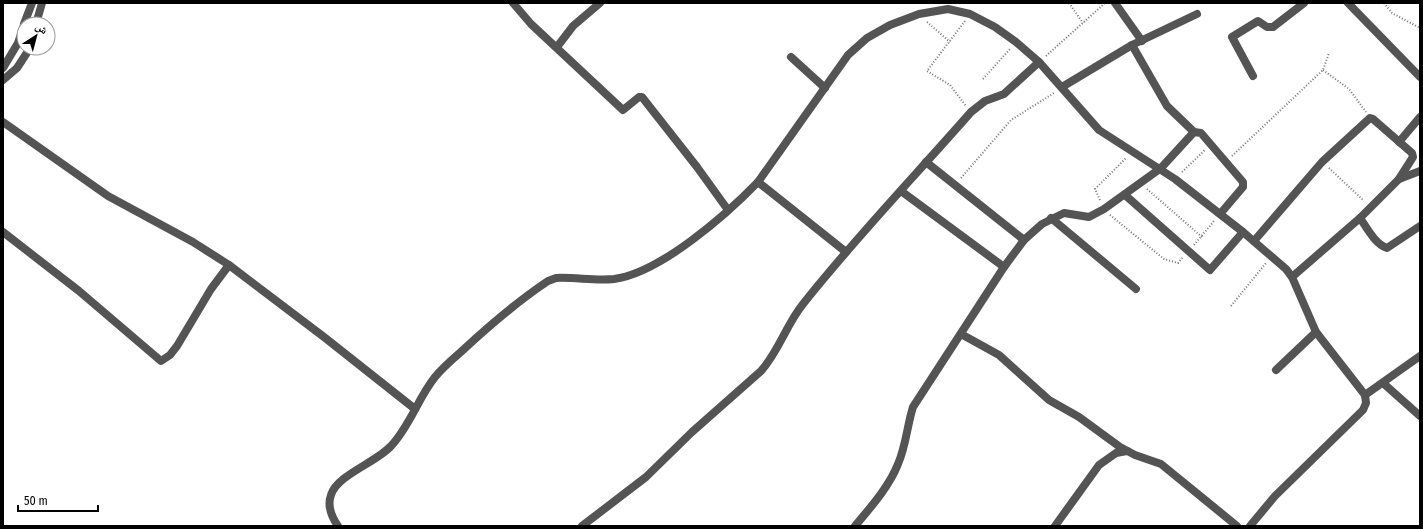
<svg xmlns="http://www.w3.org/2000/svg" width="1423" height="529" font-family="'Fira Sans Condensed','Noto Naskh Arabic',sans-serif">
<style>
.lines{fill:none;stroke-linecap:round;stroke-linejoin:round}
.path{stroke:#767676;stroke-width:2;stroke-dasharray:1 2;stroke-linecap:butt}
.street{stroke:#545454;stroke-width:8}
</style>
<rect width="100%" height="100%" fill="#fff"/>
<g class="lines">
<!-- path -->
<g class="path">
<polyline points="1069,3 1083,23"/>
<polyline points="1384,3 1392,13 1420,28"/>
<polyline points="965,21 927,71 950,85 966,106"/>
<polyline points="927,22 950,42"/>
<polyline points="1046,56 1105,3"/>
<polyline points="1323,70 1349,89 1366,112"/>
<polyline points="983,79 1010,49"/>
<polyline points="1232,156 1323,70 1329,53"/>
<polyline points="1329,168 1364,201"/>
<polyline points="1182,172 1205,150"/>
<polyline points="961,178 1011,120 1054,93"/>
<polyline points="1147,189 1202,237"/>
<polyline points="1100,200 1095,189 1126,158"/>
<polyline points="1110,215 1164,259 1178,263 1183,257"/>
<polyline points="1194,245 1214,221"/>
<polyline points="1231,306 1266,263"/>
</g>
<!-- street -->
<g class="street">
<polyline points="513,3 531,24 623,110 639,97 642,97 697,167 728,210"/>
<polyline points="1115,3 1142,41"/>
<polyline points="1348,3 1420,77"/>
<polyline points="24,24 32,3"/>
<polyline points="36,24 42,3"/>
<polyline points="1132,45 1167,106 1194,132 1201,133 1243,182 1243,187 1220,214"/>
<polyline points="557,47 573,26 600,3"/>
<polyline points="791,57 825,88"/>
<polyline points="3,68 18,43 24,25"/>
<polyline points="1253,76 1232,37 1258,21 1267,27 1273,27 1304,3"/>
<polyline points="3,80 17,68 30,48"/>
<polyline points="1062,87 1132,45 1197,14"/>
<polyline points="3,122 108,196 193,242 229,265"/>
<polyline points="1399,142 1420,117"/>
<polyline points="926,162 1024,240"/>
<polyline points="758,182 846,252"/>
<polyline points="901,191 1004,267"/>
<polyline points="1125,195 1210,270 1243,232"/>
<polyline points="1051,218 1136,289"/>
<path d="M1360,218c7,10 15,26 27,30l33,-22"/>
<polyline points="3,232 79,291 161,361 170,355 177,346 211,289 229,265 324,337 415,409"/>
<polyline points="1254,241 1322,162 1370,118 1373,119 1412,153 1413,157 1399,179"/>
<polyline points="1292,277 1360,218 1399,179 1420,171"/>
<polyline points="961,334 999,355 1049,400 1079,417 1120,447 1135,455 1161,464 1237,526"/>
<polyline points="1276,370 1316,332"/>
<polyline points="1383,383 1420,416"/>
<path d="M338,526c-7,-10 -11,-20 -7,-31 6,-20 46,-33 60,-49 19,-20 27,-48 44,-69 8,-10 19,-19 28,-27 27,-25 55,-49 85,-69l8,-3c19,-1 39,3 58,1 46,-6 112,-64 144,-97l90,-127 19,-17 23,-13 29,-11 29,-5 22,5 25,13 21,15 23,20 60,68 76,49 68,53 43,37 6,8 24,55 49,63"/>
<path d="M582,526l64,-49 46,-45 69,-61c18,-20 25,-46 42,-67 53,-67 112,-128 168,-192l14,-11 19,-7 35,-32"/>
<path d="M855,526c15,-18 34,-39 43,-62 8,-18 9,-38 15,-57l91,-140 20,-27 18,-16 22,-11 25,4 15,-8 57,-41 33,-36"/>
<polyline points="1055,526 1099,465 1116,453 1127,451"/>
<polyline points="1250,526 1275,496 1363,410 1366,403 1365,395 1420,356"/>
</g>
</g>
<!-- border -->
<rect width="1423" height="529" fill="none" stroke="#000000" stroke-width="8"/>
<!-- north arrow -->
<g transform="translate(36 36) rotate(36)"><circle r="19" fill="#ffffff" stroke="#999999"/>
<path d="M0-3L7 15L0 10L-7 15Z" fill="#000000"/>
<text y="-6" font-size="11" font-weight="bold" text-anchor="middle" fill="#000000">ش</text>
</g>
<!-- scale -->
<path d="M18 505v6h80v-6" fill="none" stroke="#000000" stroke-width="2"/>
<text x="24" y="505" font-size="12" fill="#000000" stroke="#ffffff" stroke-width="3" paint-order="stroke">50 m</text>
</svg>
